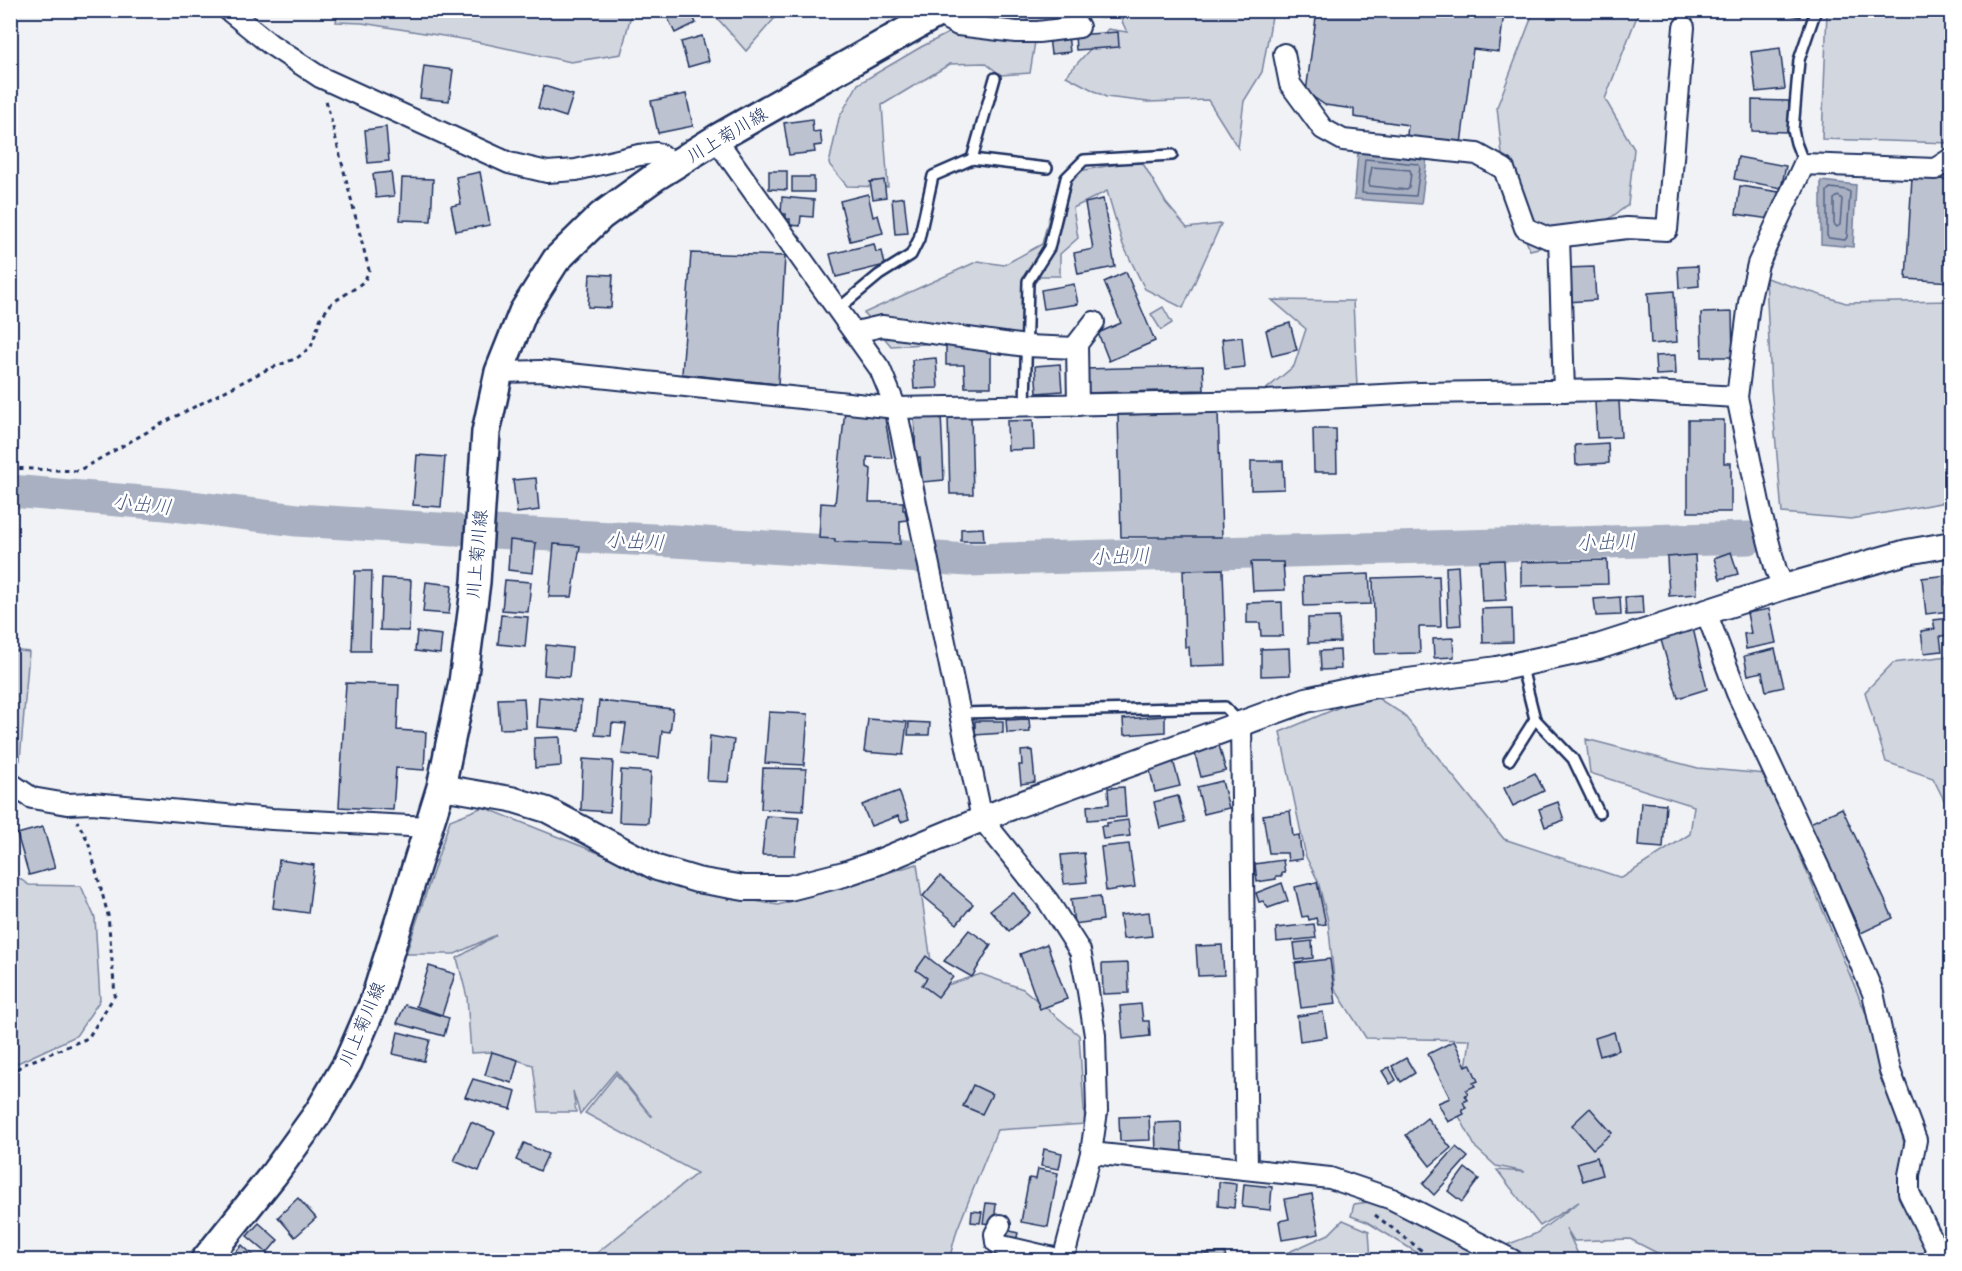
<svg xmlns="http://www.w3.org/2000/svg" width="1962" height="1271" font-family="Kalam,'Klee One',sans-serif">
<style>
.green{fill:#d2d6df;stroke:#76829e;stroke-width:1.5}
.water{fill:#a8b0c2;stroke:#707c9a;stroke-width:1.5}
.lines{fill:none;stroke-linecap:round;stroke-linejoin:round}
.shore{stroke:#536386;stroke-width:1.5}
.river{stroke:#a8b0c2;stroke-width:33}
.building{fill:#bcc2d0;stroke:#1b2f5e;stroke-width:1.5}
.service-casing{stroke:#1b2f5e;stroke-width:14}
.minor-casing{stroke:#1b2f5e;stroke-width:24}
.tertiary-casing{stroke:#1b2f5e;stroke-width:28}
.secondary-casing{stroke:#1b2f5e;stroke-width:32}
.path{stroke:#1b2f5e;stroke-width:3;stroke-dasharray:4.5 4.5;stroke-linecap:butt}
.service{stroke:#fff;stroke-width:9}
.minor{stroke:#fff;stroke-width:20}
.tertiary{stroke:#fff;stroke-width:24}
.secondary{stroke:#fff;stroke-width:27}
.labels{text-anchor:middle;stroke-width:5;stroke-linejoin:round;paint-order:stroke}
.street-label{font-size:18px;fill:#1b2f5e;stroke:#fff}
.water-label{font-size:20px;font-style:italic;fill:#4c5c81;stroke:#fff}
</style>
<rect width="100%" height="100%" fill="#f1f2f5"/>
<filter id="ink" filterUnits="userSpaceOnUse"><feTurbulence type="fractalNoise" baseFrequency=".0167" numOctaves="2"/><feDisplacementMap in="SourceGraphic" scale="12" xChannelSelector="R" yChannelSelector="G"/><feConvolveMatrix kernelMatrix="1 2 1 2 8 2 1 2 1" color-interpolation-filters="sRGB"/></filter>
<g filter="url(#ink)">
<!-- green -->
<g class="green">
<polygon points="338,11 338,10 632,11 621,54 571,62 468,40 362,23 336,22"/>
<polygon points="711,11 781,11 746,51"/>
<polygon points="992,11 1023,15 1037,29 1030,73 1001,75 985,63 950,64 882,105 888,187 847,186 829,164 839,118 858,84 921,47"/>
<polygon points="1117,11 1273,11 1262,72 1244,101 1238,148 1208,100 1148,102 1106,97 1066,76 1108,29 1127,32"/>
<polygon points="1534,11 1639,11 1605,99 1634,149 1628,205 1584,237 1530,250 1506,192 1497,107"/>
<polygon points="1827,11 1951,11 1951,143 1822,139"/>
<polygon points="1141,160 1166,203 1187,228 1221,224 1183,308 1145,289 1123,245 1107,191 1073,208 1078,238 1060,254 1060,276 1040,276 1023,298 1025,338 891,346 864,313 978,261 1004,265 1042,244 1060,177 1073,172"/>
<polygon points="1766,278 1846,303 1951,301 1951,501 1851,519 1782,513 1771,387"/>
<polygon points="1272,300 1353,301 1357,387 1263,392 1294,366 1306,329"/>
<polygon points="1163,307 1172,323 1161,330 1151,314"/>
<polygon points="11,650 29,652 20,760 11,751"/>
<polygon points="1951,652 1951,814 1933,778 1886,762 1865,692 1893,663 1948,656"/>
<path d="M1371,694l32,20 101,125 118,39 68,-44 4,-28 -104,-33 -4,-34 112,29 68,6 124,297c8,64 29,128 50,189h-277v-4l-33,-17 -56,2 -8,-13 11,24 1,8h-149l-62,-38 -16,-6 3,-12 23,-3 109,52 49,-19 44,-32 -39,24 -43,-56 28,2 -29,-6 -20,-18 -17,-32 11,-76 -104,-2 -31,-49 -7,-68 -10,-40 -12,-24 -26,-125z"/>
<polygon points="483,807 694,891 778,905 917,864 935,989 981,974 1023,989 1079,1035 1085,1124 997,1130 957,1230 949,1260 588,1260 697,1173 585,1113 616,1074 652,1117 616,1071 580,1114 573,1091 576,1112 539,1112 533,1065 492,1052 471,1053 467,997 457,958 496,935 455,954 406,954 450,820"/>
<polygon points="10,872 29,885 81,886 95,918 100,1000 76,1036 11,1066"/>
<polygon points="1343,1220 1369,1231 1371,1260 1271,1260 1329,1234"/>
</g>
<!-- water -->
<g class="water">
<polygon points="1358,152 1427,158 1421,204 1354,199"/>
<polygon points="1821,181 1856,185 1853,247 1821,244"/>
</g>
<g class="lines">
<!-- shore -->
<g class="shore">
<polygon points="1365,159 1418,164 1420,167 1416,196 1362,193"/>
<polygon points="1372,167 1410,170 1411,173 1409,188 1407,190 1370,186 1369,183"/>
<polygon points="1830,188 1847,190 1850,192 1847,237 1845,240 1829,238 1827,236 1827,191"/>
<polygon points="1838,196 1842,199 1840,225 1837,227 1834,224 1834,199"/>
</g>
<!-- river -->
<g class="river">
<polyline points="10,491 166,504 297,520 454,530"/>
<polyline points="492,532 674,541 968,560 1749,538"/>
</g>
</g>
<!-- building -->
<g class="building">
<polygon points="664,10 690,10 696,23 675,33"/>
<polygon points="1073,10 1105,10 1104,18 1073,15"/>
<polygon points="1317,10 1485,10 1504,13 1499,52 1473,49 1461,144 1406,145 1408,125 1354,117 1354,109 1325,105 1306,92"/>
<polygon points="1783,10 1802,10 1800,17 1783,13"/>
<polygon points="1118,32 1119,47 1076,50 1075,35"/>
<polygon points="1068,35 1070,52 1051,54 1049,37"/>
<polygon points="702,36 709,61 688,67 681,42"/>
<polygon points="1780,48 1785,89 1756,92 1751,52"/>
<polygon points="424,66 453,70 449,101 420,98"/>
<polygon points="544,86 573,95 566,117 538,108"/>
<polygon points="686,94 693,126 658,133 651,101"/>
<polygon points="1752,100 1789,101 1788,132 1752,131"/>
<polygon points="812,119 813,132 820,131 822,145 814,146 815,152 789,155 784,123"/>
<polygon points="386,127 389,161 368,163 365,130"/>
<polygon points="1738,157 1786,166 1781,188 1734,179"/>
<polygon points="769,171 787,171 787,190 769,189"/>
<polygon points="391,172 394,196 376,198 373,174"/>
<polygon points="480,172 490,225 456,231 451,206 461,204 456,177"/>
<rect x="792" y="177" width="22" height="15"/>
<polygon points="1912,177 1952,180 1952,282 1906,279"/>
<polygon points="402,178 433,179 431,221 400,220"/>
<polygon points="884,180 886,197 873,199 870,182"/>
<polygon points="1740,186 1779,192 1776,220 1736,214"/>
<polygon points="868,194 873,217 878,215 883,233 850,241 840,201"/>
<polygon points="782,197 814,200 813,217 801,216 800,226 790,225 790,219 786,219 786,214 781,214"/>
<polygon points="904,197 908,233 895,234 892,199"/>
<polygon points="1103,199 1115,267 1078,274 1074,253 1093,249 1085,203"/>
<polygon points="874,244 876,252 882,251 885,265 836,277 830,254"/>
<polygon points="691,253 785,256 778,384 682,374"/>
<polygon points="1698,266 1699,286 1679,288 1678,267"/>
<polygon points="1594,267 1596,300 1567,302 1566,268"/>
<polygon points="1126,272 1155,341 1109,361 1098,333 1121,323 1104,282"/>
<polygon points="590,274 613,275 611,308 588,307"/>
<polygon points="1074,284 1078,304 1044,309 1041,290"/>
<polygon points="1674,291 1677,342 1651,344 1648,293"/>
<polygon points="1732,312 1733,357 1702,357 1701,313"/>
<polygon points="1290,323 1297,350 1272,356 1266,330"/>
<polygon points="1242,337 1245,367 1225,369 1222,339"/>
<polygon points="946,343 991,343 991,387 965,387 964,365 946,365"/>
<polygon points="1675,355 1676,374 1656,375 1655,356"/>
<polygon points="936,358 938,388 914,389 912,360"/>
<polygon points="1060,364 1062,391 1037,393 1035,366"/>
<polygon points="1203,366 1204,390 1083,393 1083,369"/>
<polygon points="1619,401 1621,437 1597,438 1595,402"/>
<polygon points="845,410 884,413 892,458 867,457 867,467 871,469 869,502 903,502 903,510 905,510 907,520 900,521 900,544 835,542 835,539 819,538 821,503 835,504"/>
<polygon points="1218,412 1222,537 1121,537 1118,415"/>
<polygon points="941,414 944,480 922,482 920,457 916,458 914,415"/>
<polygon points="971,416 973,494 950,494 948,417"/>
<polygon points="1033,420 1034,449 1008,450 1007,421"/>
<polygon points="1688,420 1724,420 1724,463 1731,463 1731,512 1688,512"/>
<polygon points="1313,429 1336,429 1337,472 1314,472"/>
<polygon points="1608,443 1609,463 1576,465 1575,445"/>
<polygon points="417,455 445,457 441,507 413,505"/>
<polygon points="1251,461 1283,461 1284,489 1251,490"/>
<polygon points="536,478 539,510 517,513 513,480"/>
<polygon points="983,528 984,541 961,541 961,529"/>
<polygon points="510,540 536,543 533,573 508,570"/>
<polygon points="554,544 580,546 572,597 549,597"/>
<polygon points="1731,552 1738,574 1720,579 1714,558"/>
<polygon points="1695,555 1697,594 1669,596 1667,557"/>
<polygon points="1504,560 1506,600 1482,601 1480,561"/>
<polygon points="1607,560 1608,584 1521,586 1521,562"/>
<polygon points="1251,562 1283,562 1285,590 1253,591"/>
<polygon points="1458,566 1461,625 1448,626 1446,567"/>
<polygon points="1223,569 1226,665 1190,666 1189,647 1185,647 1183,570"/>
<polygon points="355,571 372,571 370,651 352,651"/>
<polygon points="1369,574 1371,604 1304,606 1303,577"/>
<polygon points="1947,575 1950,611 1926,614 1922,578"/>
<polygon points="1439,576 1441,627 1419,627 1420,653 1375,654 1373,578"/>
<polygon points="382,578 411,580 409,631 380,630"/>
<polygon points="505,580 531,582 528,612 502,610"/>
<polygon points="426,582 452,585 449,614 423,612"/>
<polygon points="1642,596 1643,614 1626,615 1625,597"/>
<polygon points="1620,597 1621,615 1596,616 1594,599"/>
<polygon points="1282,602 1283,636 1261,636 1260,623 1247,623 1247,603"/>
<polygon points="1512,608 1513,642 1483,643 1482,609"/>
<polygon points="1769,609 1776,643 1746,649 1744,634 1751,633 1747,613"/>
<polygon points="501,615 528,617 525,647 498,644"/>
<polygon points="1339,617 1340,642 1308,643 1308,618"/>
<polygon points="1952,618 1952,635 1940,636 1942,651 1924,653 1921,631 1935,629 1933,620"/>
<polygon points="1693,628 1707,689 1678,698 1661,640"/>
<polygon points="417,632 442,635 440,654 415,651"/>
<polygon points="1453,638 1454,657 1434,658 1433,639"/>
<polygon points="546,645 572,648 569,677 544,675"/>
<polygon points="1289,648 1290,675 1261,676 1261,649"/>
<polygon points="1775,649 1784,687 1766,691 1762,672 1748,675 1744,656"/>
<polygon points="1340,650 1341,669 1321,670 1320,651"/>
<polygon points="346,683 399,685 397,730 426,732 424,770 396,768 393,810 339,807"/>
<polygon points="539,697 581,701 579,730 537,727"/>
<polygon points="524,698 526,728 500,729 498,699"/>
<polygon points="599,701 673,709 670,732 662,731 659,758 622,754 626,724 612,723 611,736 595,735"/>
<polygon points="769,712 808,714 804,765 765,763"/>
<polygon points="1165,716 1165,732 1124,735 1123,719"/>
<polygon points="868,719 907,722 903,755 864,752"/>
<polygon points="1029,719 1030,732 1007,733 1006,720"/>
<polygon points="975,721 1003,721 1003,733 975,735"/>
<polygon points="909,722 930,723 929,735 908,735"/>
<polygon points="710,736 734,740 728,782 707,781"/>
<polygon points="560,737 561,766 535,768 534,738"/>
<polygon points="1219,745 1226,771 1201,777 1194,750"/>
<polygon points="1032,750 1035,782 1021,784 1019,765 1022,765 1021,751"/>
<polygon points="583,759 613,761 610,812 581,810"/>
<polygon points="1173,760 1180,786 1155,792 1149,766"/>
<polygon points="763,768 806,769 803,811 761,809"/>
<polygon points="621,770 651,772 648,823 619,822"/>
<polygon points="1535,773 1544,791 1513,806 1504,788"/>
<polygon points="1222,781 1229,808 1204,814 1197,787"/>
<polygon points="1124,787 1126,817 1088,820 1087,806 1109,804 1108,788"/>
<polygon points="899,791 909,819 901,822 898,816 871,826 862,805"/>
<polygon points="1178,796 1185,822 1160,828 1154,802"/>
<polygon points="1558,802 1564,820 1545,827 1539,809"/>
<polygon points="1641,802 1666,804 1663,848 1638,846"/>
<polygon points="1842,808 1893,918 1861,933 1810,823"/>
<polygon points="1290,811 1293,836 1299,835 1302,859 1288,861 1287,853 1269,853 1263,815"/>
<polygon points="766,816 799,818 795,855 762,855"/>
<polygon points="1128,820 1130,836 1103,839 1101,826 1107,826 1107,823"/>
<polygon points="43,827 55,868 29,875 17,834"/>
<polygon points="1129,844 1135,887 1106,891 1101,847"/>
<polygon points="1084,853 1087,882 1064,884 1061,855"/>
<polygon points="279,860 314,865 308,913 273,908"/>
<polygon points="1283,860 1285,873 1282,873 1282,876 1276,876 1276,879 1257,882 1255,864"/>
<polygon points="940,876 973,904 957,924 923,896"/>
<polygon points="1317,882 1326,924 1318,925 1316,918 1309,920 1308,916 1302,917 1295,887"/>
<polygon points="1282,883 1288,901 1268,908 1263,901 1259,902 1256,893"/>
<polygon points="1013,892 1030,913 1009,931 990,910"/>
<polygon points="1100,896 1103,920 1074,924 1071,899"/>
<polygon points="1149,912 1152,936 1123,939 1120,915"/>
<polygon points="1314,924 1316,938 1277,942 1276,928"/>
<polygon points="969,930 991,945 972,977 944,961"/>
<polygon points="1312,941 1313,958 1296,960 1294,943"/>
<polygon points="1047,944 1067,999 1040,1009 1020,954"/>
<polygon points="1222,945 1224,975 1198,976 1196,946"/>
<polygon points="926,956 953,977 938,997 922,985 927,978 916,970"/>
<polygon points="1330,959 1336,1004 1301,1008 1295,963"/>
<polygon points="1128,963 1129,993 1103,994 1102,964"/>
<polygon points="429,966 455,974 442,1015 416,1006"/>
<polygon points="1141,1004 1143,1021 1149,1021 1150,1036 1123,1039 1120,1006"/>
<polygon points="405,1005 449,1018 444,1036 397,1023"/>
<polygon points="1323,1012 1327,1037 1300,1041 1297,1016"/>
<polygon points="398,1032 430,1040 424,1061 393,1054"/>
<polygon points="1614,1032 1619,1050 1600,1056 1595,1038"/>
<polygon points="1454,1041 1466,1066 1470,1064 1478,1081 1473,1083 1475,1086 1466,1090 1468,1094 1465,1095 1468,1100 1463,1102 1466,1108 1462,1110 1464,1114 1448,1122 1438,1103 1450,1098 1428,1054"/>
<polygon points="492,1052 518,1060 512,1083 485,1075"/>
<polygon points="1406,1058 1415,1073 1401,1082 1392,1066"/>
<polygon points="1389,1067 1396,1080 1390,1084 1382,1071"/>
<polygon points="473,1079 516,1091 511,1109 465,1097"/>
<polygon points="973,1085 992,1094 982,1114 963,1106"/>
<polygon points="1590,1108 1612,1133 1593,1149 1572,1125"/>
<polygon points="1149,1116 1150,1140 1120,1141 1119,1117"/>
<polygon points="1427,1118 1451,1148 1430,1166 1406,1135"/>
<polygon points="471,1122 495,1132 479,1171 454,1161"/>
<polygon points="1181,1122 1182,1152 1156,1153 1155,1123"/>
<polygon points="524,1143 548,1154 540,1171 516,1160"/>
<polygon points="1456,1147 1468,1157 1434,1195 1423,1184"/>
<polygon points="1044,1149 1062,1153 1059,1169 1041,1166"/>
<polygon points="1597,1157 1602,1175 1583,1181 1577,1163"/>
<polygon points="1465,1168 1479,1179 1462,1202 1448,1191"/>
<polygon points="1038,1169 1058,1173 1048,1227 1021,1222 1029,1178 1036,1179"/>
<polygon points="1219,1182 1236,1184 1234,1208 1218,1206"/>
<polygon points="1244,1184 1272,1187 1270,1210 1242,1207"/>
<polygon points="1312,1194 1319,1234 1282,1240 1279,1221 1289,1219 1285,1199"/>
<polygon points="298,1198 316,1218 295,1237 278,1217"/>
<polygon points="986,1203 996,1204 994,1224 983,1223"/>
<polygon points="972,1211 982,1212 980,1223 971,1222"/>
<polygon points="259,1223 278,1240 267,1253 247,1236"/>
<polygon points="1007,1230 1018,1233 1016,1241 1005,1239"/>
<polygon points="242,1245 258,1260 234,1260 231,1257"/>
<polygon points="1225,1253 1226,1260 1205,1260 1205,1254"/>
<polygon points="1598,1257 1598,1260 1584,1260 1584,1259"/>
</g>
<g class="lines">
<!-- service casing -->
<g class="service-casing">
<g id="service">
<polyline points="995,78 972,159 1047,168"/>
<polyline points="1804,164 1796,143 1793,130 1799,60 1816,10"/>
<polyline points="838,309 879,275 911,255 919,239 933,176 972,159"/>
<polyline points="1025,406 1028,281 1049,248 1066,178 1084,160 1172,155"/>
<polyline points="1521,664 1535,719 1573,759 1599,813"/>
<polyline points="960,713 1225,707 1239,722"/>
<polyline points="1509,760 1535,719"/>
</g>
</g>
<!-- minor casing -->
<g class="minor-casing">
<g id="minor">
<polyline points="228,10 270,44 320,77 509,163 547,172 576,170 639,155 657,153 678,165"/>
<polyline points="938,14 958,25 1016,32 1038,32 1079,27"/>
<polyline points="1284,54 1290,84 1323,129 1343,140 1477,154 1504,169 1525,228 1548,238 1627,228 1667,230 1684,27"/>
<polyline points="716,139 880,369 896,408 982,819 1048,901 1080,951 1087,985 1095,1035 1097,1111 1091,1153 1063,1260"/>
<polyline points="1559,237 1564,391"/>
<polyline points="856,332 882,326 1026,346 1077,348"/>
<polyline points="499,372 541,371 896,408 1266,401 1420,393 1617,390 1737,397"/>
<polyline points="1078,405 1077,344 1094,322"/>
<polyline points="1784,587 1776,570 1762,517 1737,397 1749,303 1758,264 1804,164 1935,169 1952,158"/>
<polyline points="1706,612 1737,693 1827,885 1873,993 1890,1071 1916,1140 1909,1175 1909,1193 1942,1260"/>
<polyline points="1241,724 1247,1169"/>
<polyline points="10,783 32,798 67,804 92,803 272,819 429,827"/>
<polyline points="1091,1153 1330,1178 1392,1199 1512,1260"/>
<polyline points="1000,1225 995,1234 996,1242 1002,1246 1062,1260"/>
</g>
</g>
<!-- tertiary casing -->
<g class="tertiary-casing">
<polyline id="tertiary" points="441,787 511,799 547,810 657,868 697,880 744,888 789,888 844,874 876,863 1004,810 1306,700 1371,686 1497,669 1598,647 1784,587 1907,552 1952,544"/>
</g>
<!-- secondary casing -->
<g class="secondary-casing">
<polyline id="secondary" points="205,1260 274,1174 318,1113 348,1062 374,1002 441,787 463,682 476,582 486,432 499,372 523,312 556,260 601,216 655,177 716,139 943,10"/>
</g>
<!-- path -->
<g class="path">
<polyline points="10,468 78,471 163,423 266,370 297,358 311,347 321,317 332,303 357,287 365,280 369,270 326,100"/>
<polyline points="10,1075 22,1065 88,1038 115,995 108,915 88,841 77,821"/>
<polyline points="1375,1215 1434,1260"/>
</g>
<!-- service -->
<use href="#service" class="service"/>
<!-- minor -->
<use href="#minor" class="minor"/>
<!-- tertiary -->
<use href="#tertiary" class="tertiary"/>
<!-- secondary -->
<use href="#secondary" class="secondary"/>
</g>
</g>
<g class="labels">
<!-- street labels -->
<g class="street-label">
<text transform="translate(727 135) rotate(-31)" y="6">川上菊川線</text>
<text transform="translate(477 554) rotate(-85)" y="6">川上菊川線</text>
<text transform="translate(362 1024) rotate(-67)" y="6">川上菊川線</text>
</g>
<!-- water labels -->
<g class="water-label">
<text transform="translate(142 504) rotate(6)" y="7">小出川</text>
<text transform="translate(635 541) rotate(3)" y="7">小出川</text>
<text transform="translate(1606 542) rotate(-2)" y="7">小出川</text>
<text transform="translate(1120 556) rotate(-2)" y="7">小出川</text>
</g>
</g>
<!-- margin -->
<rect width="1962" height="1271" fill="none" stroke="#fff" stroke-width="36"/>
<rect x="18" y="18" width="1926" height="1235" fill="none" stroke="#1b2f5e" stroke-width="2" filter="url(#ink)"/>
</svg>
